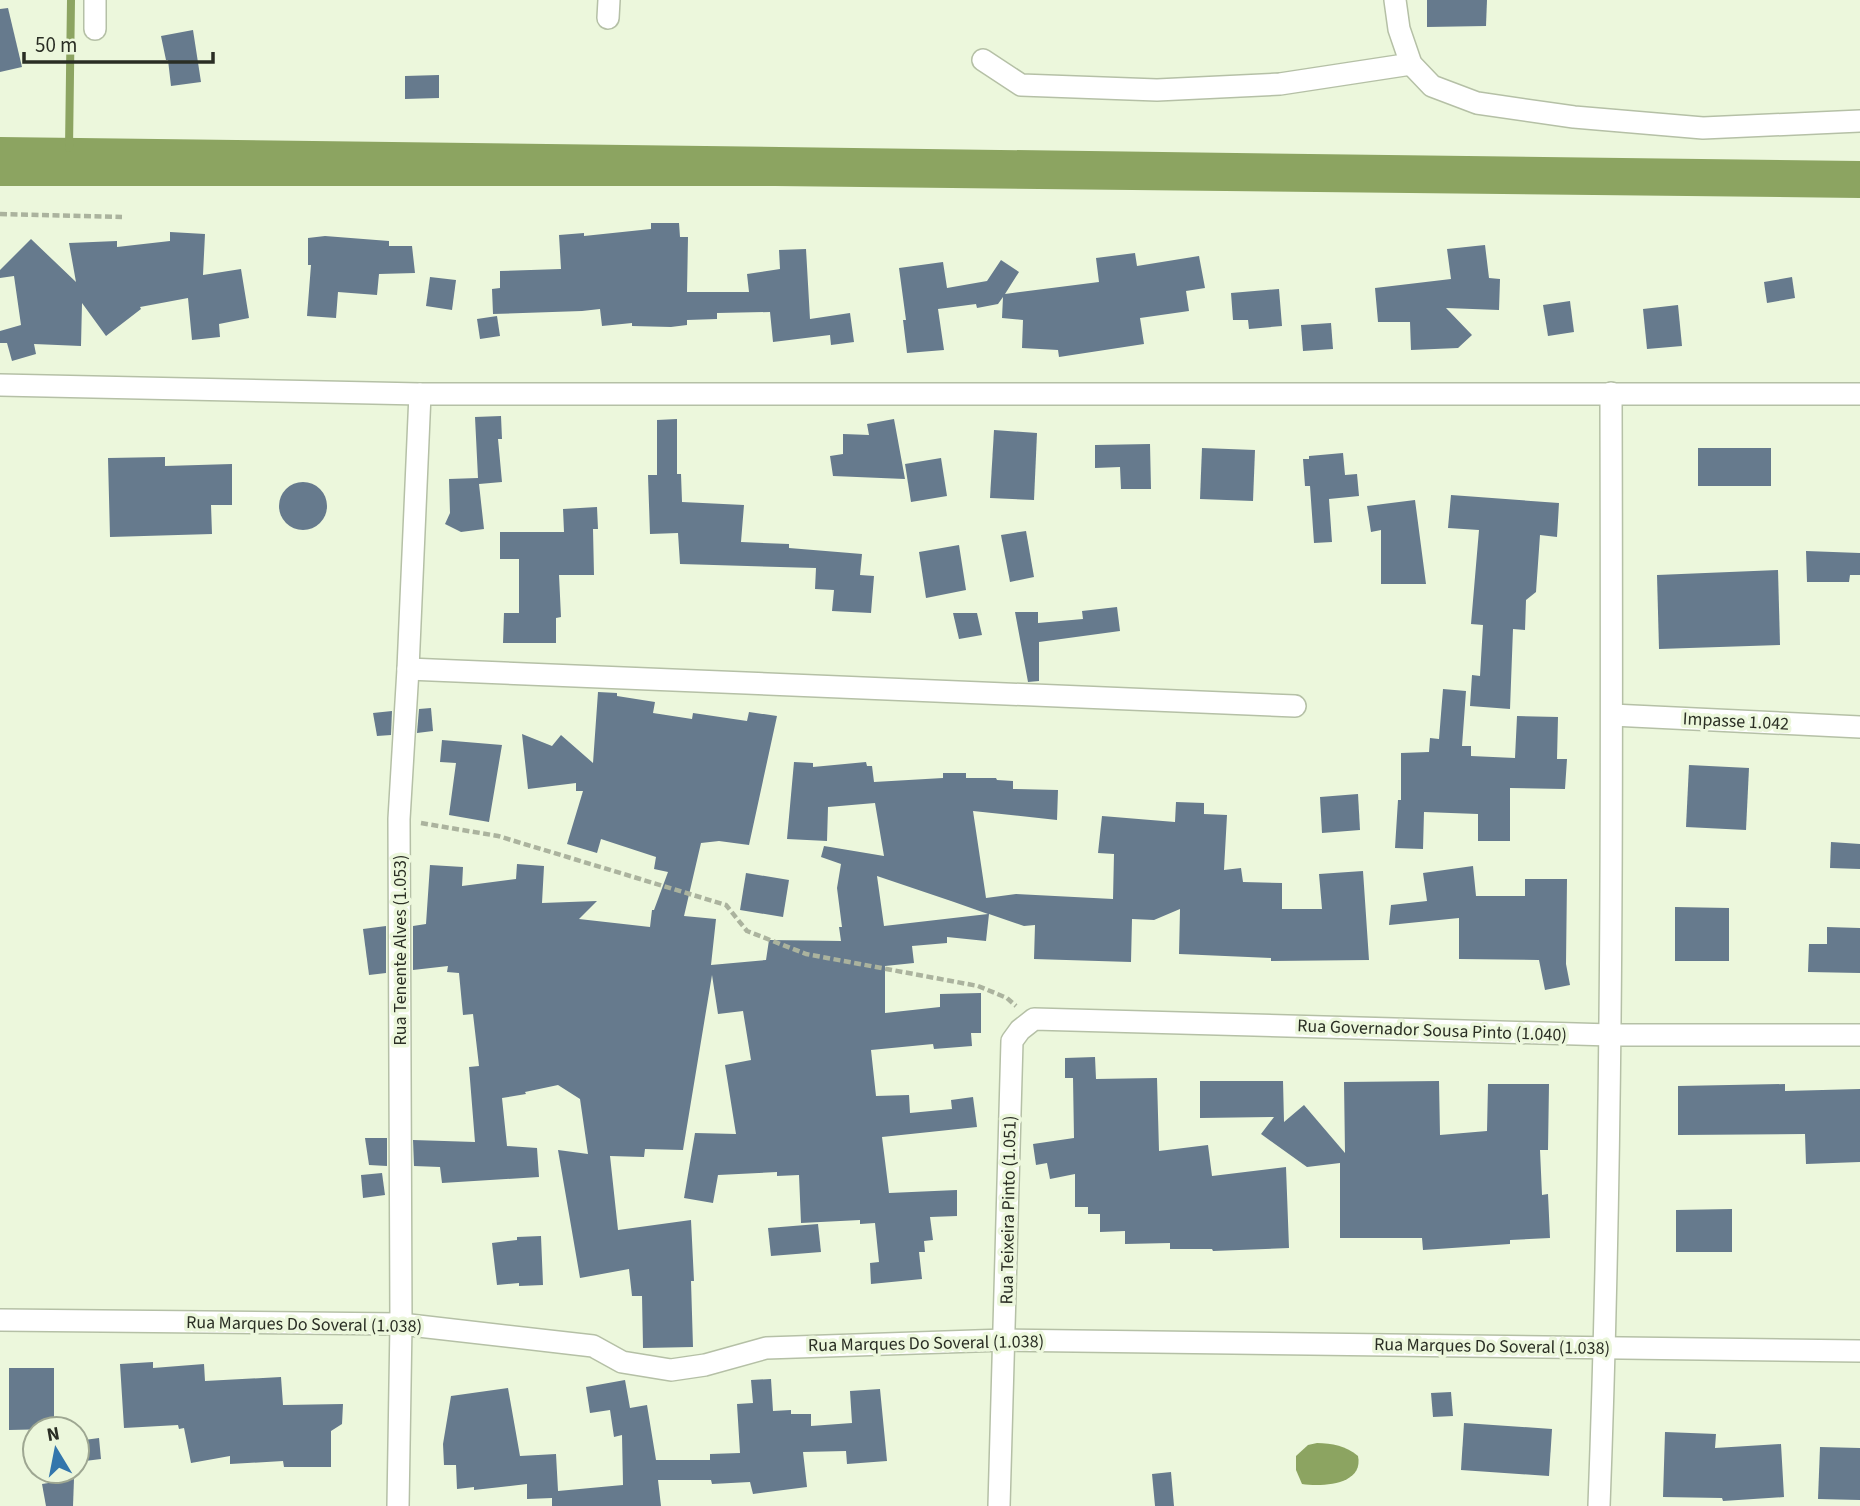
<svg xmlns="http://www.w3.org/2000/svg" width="1860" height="1506" font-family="'Source Sans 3',sans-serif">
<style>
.water{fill:#8ca461}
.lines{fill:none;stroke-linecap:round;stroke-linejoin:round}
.stream{stroke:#8ca461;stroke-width:8}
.building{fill:#667a8d;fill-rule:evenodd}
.street-casing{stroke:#b5c0a6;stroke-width:24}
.path{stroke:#abb39e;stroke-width:4.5;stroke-dasharray:7 3.5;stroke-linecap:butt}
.street{stroke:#fff;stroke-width:21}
.labels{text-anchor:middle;stroke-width:7;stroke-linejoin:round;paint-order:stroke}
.street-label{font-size:18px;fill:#2a2e24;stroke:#ecf7dc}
</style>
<rect width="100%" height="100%" fill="#ecf7dc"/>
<!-- water -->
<g class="water">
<polygon points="0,137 1860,161 1860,198 775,186 0,186"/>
<path d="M1317,1443c15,0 29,3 41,13 6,29 -36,31 -56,28l-6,-14v-14l12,-11z"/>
</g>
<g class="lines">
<!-- stream -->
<polyline class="stream" points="69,148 71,0"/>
</g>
<!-- building -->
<g class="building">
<polygon points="1427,0 1487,0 1486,26 1427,27"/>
<polygon points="8,8 22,67 0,72 0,9"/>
<polygon points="193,30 201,82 171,86 168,60 166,60 161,36"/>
<polygon points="439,75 439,98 405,99 405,76"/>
<polygon points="651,223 679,223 680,237 688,237 687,292 749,292 747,274 780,269 779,250 806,249 810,319 850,313 854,342 831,345 830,335 773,342 770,312 717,313 717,319 687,320 687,325 671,327 632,326 632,323 602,326 600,309 582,311 493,314 492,289 500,288 500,271 561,269 559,235 584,233 584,236 651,229"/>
<polygon points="170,232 205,234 203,275 241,269 249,318 219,324 220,337 192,340 188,298 140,307 141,309 106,336 82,303 81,346 34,344 36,354 12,361 7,343 0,343 0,331 21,325 14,276 0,278 0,270 31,239 76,282 69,243 117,241 117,247 170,241"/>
<polygon points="325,236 389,241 389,246 412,246 415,273 379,274 377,295 338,292 336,318 307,316 311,265 308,265 308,238"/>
<polygon points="1485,245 1489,278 1500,279 1499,310 1446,308 1472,335 1458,348 1411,350 1410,322 1378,322 1375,288 1451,279 1447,249"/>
<polygon points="1135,253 1137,266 1199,256 1205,288 1186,291 1189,311 1140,318 1144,344 1059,357 1058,350 1022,348 1023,320 1002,318 1003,297 998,304 977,308 976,304 938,309 944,350 907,353 903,320 906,320 899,268 943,262 947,288 987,281 1001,260 1019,272 1005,294 1099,282 1096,258"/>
<polygon points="430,277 456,280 452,310 426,306"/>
<polygon points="1792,277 1795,298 1767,303 1764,282"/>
<polygon points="1279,289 1282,326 1249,329 1248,320 1233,320 1231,293"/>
<polygon points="1570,301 1574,332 1548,336 1543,305"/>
<polygon points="1678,305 1682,346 1647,349 1643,309"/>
<polygon points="497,316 500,336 480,339 477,319"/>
<polygon points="1331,323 1333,349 1303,351 1301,325"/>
<polygon points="501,416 502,439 498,439 502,482 479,484 484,529 461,532 445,524 450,513 449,479 478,478 475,417"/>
<polygon points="677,419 677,474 681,474 682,502 744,505 741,542 789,544 789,548 862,554 860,575 874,576 871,613 832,611 834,590 815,589 816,568 680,564 678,533 650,534 648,475 657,475 657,420"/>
<polygon points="894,419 905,479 833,476 830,456 843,454 843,434 869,435 867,424"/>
<polygon points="994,430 1037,433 1034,500 990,498"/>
<polygon points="1150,444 1151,489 1121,489 1120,467 1095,468 1095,445"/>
<polygon points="1202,448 1255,450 1253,501 1200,499"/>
<rect x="1698" y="448" width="73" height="38"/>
<polygon points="1343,453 1345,475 1357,474 1359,496 1329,499 1332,542 1314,543 1310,486 1305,486 1303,459 1309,459 1309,456"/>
<polygon points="165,457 165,466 232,464 232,505 211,505 212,534 110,537 108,458"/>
<polygon points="941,458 947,496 911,502 905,464"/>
<circle cx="303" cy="506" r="24"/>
<polygon points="1451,495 1559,503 1557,537 1540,535 1536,592 1526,600 1525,630 1513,629 1510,709 1470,706 1472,675 1480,676 1483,625 1471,624 1479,530 1448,528"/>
<polygon points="1415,500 1426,584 1381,584 1381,530 1371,532 1367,506"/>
<polygon points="597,507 598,529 593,529 594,575 559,575 561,617 556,618 556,643 503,643 504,613 519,613 519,559 500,559 500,532 564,532 563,509"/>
<polygon points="1026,531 1034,577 1010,582 1001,535"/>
<polygon points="959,545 966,590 926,598 919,552"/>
<polygon points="1806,551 1860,553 1860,575 1850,575 1849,582 1807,582"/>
<polygon points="1778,570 1780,645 1659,649 1657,575"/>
<polygon points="1117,607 1120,631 1039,642 1039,681 1028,682 1015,612 1038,612 1038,623 1083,619 1082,611"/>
<polygon points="953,613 977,613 982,635 959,639"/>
<polygon points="1443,689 1466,691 1462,746 1471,746 1471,756 1515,758 1517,716 1558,717 1557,759 1567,759 1565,789 1510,788 1510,841 1478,841 1478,814 1424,812 1423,849 1395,848 1398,800 1401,800 1401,753 1429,752 1430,738 1439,739"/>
<path d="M598,692l19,1v3l38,6 -2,11 39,6 1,-6 54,8 2,-9 28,4 -28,129 -30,-4 -18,2 -17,73 32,3 -5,46 55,-5 3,-20 72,1 -2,-14h3l-5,-39 4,-24 -20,-7 3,-11 60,10 -9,-53 -47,4 -1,34 -40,-2 7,-77 19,1v4l53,-5 1,4h5l2,16 69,-4v-5h23v5h30l1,2 16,1v8l45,1 -1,30 -84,-9 13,87 30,-4 97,5 1,-45 -16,-1 4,-37 73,6 1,-20 28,1v11l23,1 -3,55 17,-2 2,14 39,1v26h40l-3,-35 44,-3 6,89 -98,1v-3l-92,-4 1,-45 -26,11 -22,-1 -1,43 -97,-3 1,-34 -11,1 -35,-12 -3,27 -39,-4v6l-35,3 2,17 -29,3v47l55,-6v-13l41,-1v40h-10l1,13 -38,3 -1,-5 -62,6 5,46 33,-1 1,18 42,-4 -1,-9 22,-3 4,30 -95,10 7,56 68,-3v26l-27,1 3,23 -9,1 1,11h-6l3,27 -51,5 -1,-21 9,-1 -4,-39 -15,1v-4l-59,3 -2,-48 -22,1v-4l-59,3 -5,28 -29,-5 11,-65 41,1 -11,-69 26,-5 -8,-49 -25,3 -6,-39 -29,175 -38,-1 -1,8 -34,-1 8,74 73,-10 3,61h-3l2,66 -50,1 -1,-52h-10l-3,-27 -49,9 -22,-128 30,4 -8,-55 -22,-14 -33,7 1,2 -24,4 5,48 30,2 2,29 -97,6 -2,-16 -26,-1 -1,-26 62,2 -6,-75 10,-1 -6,-52 -10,1 -4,-42 -12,-1 1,-6 -35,4v-44l13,-2 4,-59 33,2 -1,19 54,-7 1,-15 27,2 -2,37 55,-2 -18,18 71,8 2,-17h2l14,-38 -14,-3 2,-12 -55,-18 -4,14 -30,-9 16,-53h-7v-8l-48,6 -6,-55 30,12 9,-11 32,28zM877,876l77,26 34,12 -104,12z"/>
<polygon points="431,708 433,731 417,733 419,709"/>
<polygon points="392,711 391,735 377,736 373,713"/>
<polygon points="442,740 502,745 489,822 449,815 456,763 440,762"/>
<polygon points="1689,765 1749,768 1746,830 1686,827"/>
<polygon points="1358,794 1360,830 1322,833 1320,797"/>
<polygon points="1831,842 1860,844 1860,869 1830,868"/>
<polygon points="1473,866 1476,896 1525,896 1525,879 1567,879 1566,964 1570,985 1545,990 1539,960 1459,959 1459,918 1389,925 1391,905 1427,901 1423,873"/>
<polygon points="746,873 789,880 783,917 740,910"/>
<polygon points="1675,907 1729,908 1729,961 1675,961"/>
<polygon points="386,926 386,973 369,975 363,929"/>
<polygon points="1827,927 1860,928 1860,973 1808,972 1809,944 1827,944"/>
<polygon points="1095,1057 1096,1079 1157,1078 1159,1151 1208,1145 1212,1176 1286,1167 1289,1248 1213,1251 1212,1249 1170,1249 1170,1243 1125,1244 1125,1231 1100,1232 1100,1214 1088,1214 1088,1207 1075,1207 1075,1174 1050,1179 1047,1163 1036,1165 1033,1144 1074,1138 1073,1078 1065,1078 1065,1058"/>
<polygon points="1200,1081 1283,1081 1284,1122 1304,1105 1345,1153 1344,1082 1439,1081 1440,1135 1487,1131 1488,1084 1549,1084 1548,1150 1540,1150 1542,1195 1548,1194 1550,1238 1510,1240 1510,1244 1423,1250 1422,1238 1340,1238 1340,1163 1307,1167 1261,1134 1274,1117 1200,1118"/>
<polygon points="1785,1084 1785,1091 1860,1089 1860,1162 1806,1164 1805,1134 1678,1135 1678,1086"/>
<polygon points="365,1138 387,1138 387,1166 369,1165"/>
<polygon points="382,1173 385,1195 363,1198 361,1175"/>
<polygon points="1732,1209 1732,1252 1676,1252 1676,1210"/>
<polygon points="818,1224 821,1252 771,1256 768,1228"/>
<polygon points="541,1236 543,1285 519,1286 519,1283 497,1285 492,1243 517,1240 517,1237"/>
<polygon points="153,1362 153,1368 204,1364 205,1381 281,1377 283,1405 343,1404 342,1424 331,1431 331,1467 284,1467 283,1461 230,1464 230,1456 191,1463 184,1428 179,1429 178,1425 124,1428 120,1364"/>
<polygon points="9,1368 54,1368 54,1429 9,1430"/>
<polygon points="771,1379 773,1411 791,1410 791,1414 811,1414 811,1426 852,1423 850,1391 880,1389 887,1461 847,1464 846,1451 803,1452 807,1487 753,1494 750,1482 712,1484 711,1480 658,1480 661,1506 552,1506 552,1498 527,1499 527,1484 474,1490 474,1487 457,1489 456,1465 444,1465 443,1444 451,1396 508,1388 520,1456 556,1454 558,1491 623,1485 622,1435 614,1437 610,1410 590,1413 586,1387 625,1380 630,1408 647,1405 656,1460 710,1460 710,1454 740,1453 737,1404 753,1403 751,1380"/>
<polygon points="1451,1392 1453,1416 1433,1417 1431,1393"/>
<polygon points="1464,1423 1552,1429 1549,1476 1461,1470"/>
<polygon points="1665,1432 1716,1434 1715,1448 1781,1444 1784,1497 1723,1501 1722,1498 1663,1497"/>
<polygon points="99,1438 101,1459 77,1462 77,1441"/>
<polygon points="1820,1447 1860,1448 1860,1500 1818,1499"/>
<polygon points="1171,1472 1174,1506 1155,1506 1152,1474"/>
<polygon points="74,1479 73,1506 46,1506 42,1484"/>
</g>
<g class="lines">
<!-- street casing -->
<g class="street-casing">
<g id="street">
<polyline points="95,0 95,29"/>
<polyline points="1395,0 1399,29 1411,64 1432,86 1477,103 1574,117 1703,128 1860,121"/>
<polyline points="608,18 609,0"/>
<polyline points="983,60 1021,85 1157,90 1280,84 1411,64"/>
<polyline points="0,385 420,394 1860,394"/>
<polyline points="408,669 1295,706"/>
<polyline points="1612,715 1860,727"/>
<polyline points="0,1320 401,1324 593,1346 622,1362 671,1370 705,1365 766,1348 1005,1340 1860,1351"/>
<polyline points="398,1506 401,1324 399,819 408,669 420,394"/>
<polyline points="999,1506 1012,1041 1020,1030 1034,1019 1611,1035 1860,1035"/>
<path d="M1599,1506c14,-371 13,-742 12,-1113"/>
</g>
</g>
<!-- path -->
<g class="path">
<polyline points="0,214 122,217"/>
<polyline points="421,823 498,836 726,905 747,931 806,954 978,986 1007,998 1016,1006"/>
</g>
<!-- street -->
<use href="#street" class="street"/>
</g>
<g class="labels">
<!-- street labels -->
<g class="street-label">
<text transform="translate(1736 721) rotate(3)" y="6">Impasse 1.042</text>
<text transform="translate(400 950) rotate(-90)" y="6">Rua Tenente Alves (1.053)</text>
<text transform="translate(1432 1030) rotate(2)" y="6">Rua Governador Sousa Pinto (1.040)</text>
<text transform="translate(1008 1210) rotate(-89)" y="6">Rua Teixeira Pinto (1.051)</text>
<text transform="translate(304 1324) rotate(1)" y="6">Rua Marques Do Soveral (1.038)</text>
<text transform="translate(926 1343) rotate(-1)" y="6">Rua Marques Do Soveral (1.038)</text>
<text transform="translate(1492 1346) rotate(1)" y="6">Rua Marques Do Soveral (1.038)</text>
</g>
</g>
<!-- north arrow -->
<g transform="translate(56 1450) rotate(350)"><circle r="33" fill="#ecf7dc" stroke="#9ea792" stroke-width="2"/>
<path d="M0-5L12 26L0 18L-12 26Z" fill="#3376ac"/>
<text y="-10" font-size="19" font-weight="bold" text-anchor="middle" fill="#2a2e24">N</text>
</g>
<!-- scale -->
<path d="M24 52v10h189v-10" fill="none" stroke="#2a2e24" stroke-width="3.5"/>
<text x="35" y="52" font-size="21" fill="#2a2e24" stroke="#ecf7dc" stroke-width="5" paint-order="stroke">50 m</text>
</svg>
